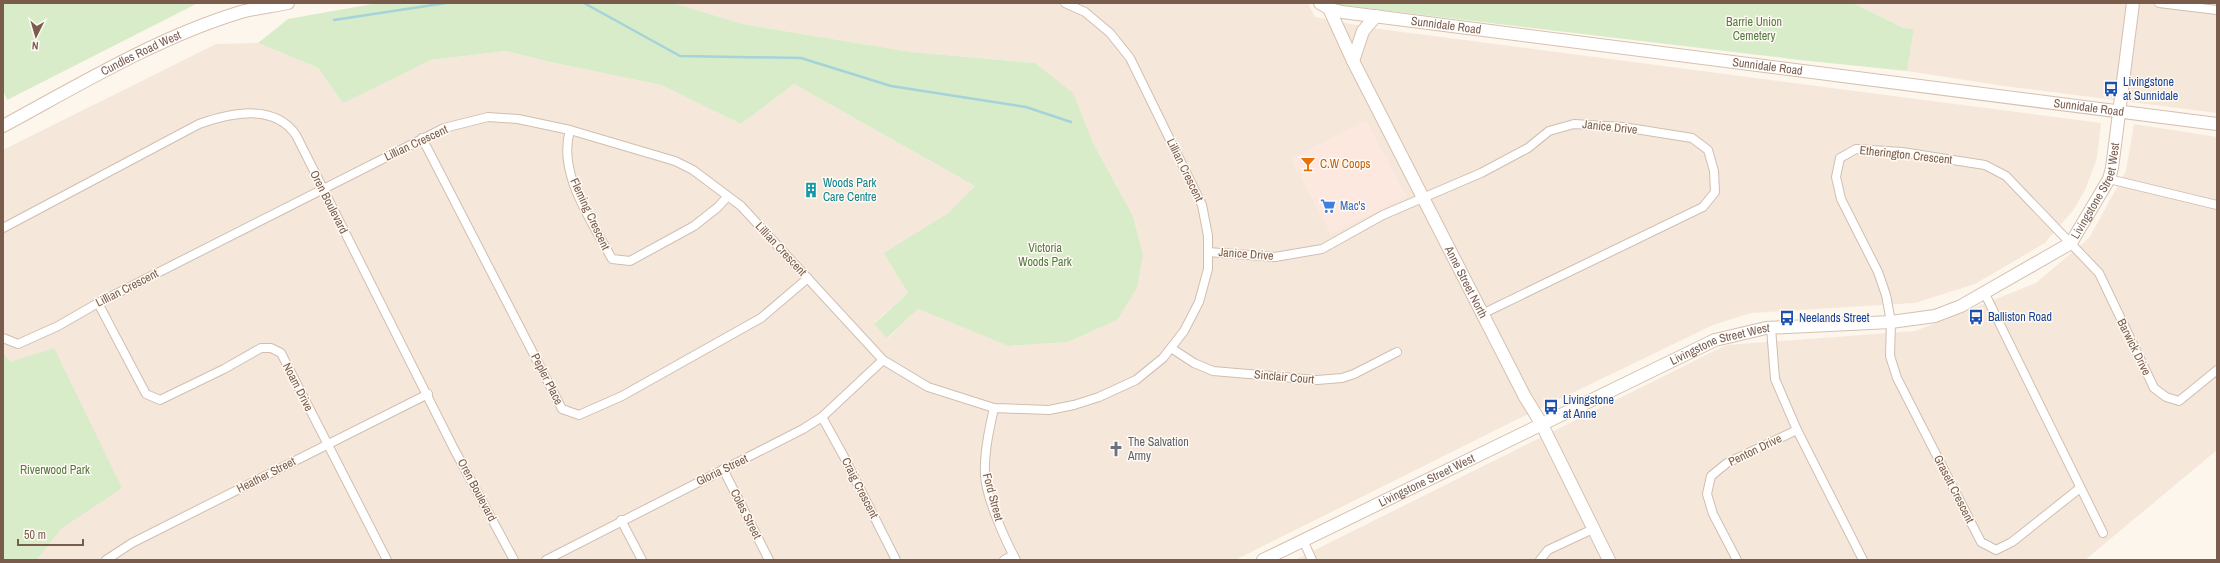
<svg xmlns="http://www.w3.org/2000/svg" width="2220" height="563" font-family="'Archivo Narrow',sans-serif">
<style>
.residential{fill:#f5e8da}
.commercial{fill:#fde8e0}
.green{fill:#d8ecc9}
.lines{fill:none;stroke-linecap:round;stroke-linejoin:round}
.stream{stroke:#a5d3da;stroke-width:2.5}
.street-casing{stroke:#d1beb0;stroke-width:10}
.secondary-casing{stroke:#d6c0b0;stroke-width:14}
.street{stroke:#fff;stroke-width:8}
.secondary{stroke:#fff;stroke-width:12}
.labels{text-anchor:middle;stroke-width:3;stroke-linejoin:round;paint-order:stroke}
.park-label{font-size:12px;fill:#537a41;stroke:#fffaf3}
.street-label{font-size:12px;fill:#7a5c4d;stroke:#fffaf3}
.transit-label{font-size:12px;fill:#164399;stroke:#fffaf3;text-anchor:start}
.food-label{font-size:12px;fill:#c56008;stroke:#fffaf3;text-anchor:start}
.culture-label{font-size:12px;fill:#0d838f;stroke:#fffaf3;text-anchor:start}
.shop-label{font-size:12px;fill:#366cbe;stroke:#fffaf3;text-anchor:start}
.worship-label{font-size:12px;fill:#5b616d;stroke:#fffaf3;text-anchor:start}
</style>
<rect width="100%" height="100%" fill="#fdf6ec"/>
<!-- residential -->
<g class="residential">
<polygon points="673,3 1308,3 1315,17 1372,28 2101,123 2097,158 2085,190 2074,209 2045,243 1975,284 1915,303 1751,313 1713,325 1516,420 1235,560 3,560 3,150 216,44 258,43 318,68 343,102 431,60 506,51 550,62 661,85 741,124 794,84 975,186 948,213 885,253 908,293 874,323 888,338 918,309 1008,346 1068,342 1117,320 1143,254 1133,216 1093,143 1072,93 1035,63 911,52 743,24"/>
<polygon points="1853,3 2217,3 2217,113 2004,86 1907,71 1914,29 1904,28"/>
<polygon points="2134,124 2217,137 2217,450 2085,560 1295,560 1726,345 1915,331 2036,283 2089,238 2126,171"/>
</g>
<!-- commercial -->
<polygon class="commercial" points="1366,120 1406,196 1331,234 1291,159"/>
<!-- green -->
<g class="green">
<polygon points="3,3 198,3 7,100 3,90"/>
<polygon points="378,3 673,3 743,24 911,52 1035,63 1073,93 1093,143 1133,216 1143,254 1137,288 1117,320 1068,342 1008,346 918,309 887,338 874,324 908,293 884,253 948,213 975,186 794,84 741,124 661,85 550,62 506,51 431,60 343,103 318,68 258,43 288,19"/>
<polygon points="1339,3 1853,3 1904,28 1914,29 1907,71 1800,60 1340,5"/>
<polygon points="54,348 122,488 62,528 36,560 3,560 3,353 10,362"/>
</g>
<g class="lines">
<!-- stream -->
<g class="stream">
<polyline points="584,3 680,56 801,58 891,86 1026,107 1071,122"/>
<polyline points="334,20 446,3"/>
</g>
<!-- street casing -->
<g class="street-casing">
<g id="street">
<polyline points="2159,3 2217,10"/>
<path d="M570,130c-13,44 22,91 42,129l18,2 64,-35 24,-19 9,-10"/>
<polyline points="422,138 562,409 579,415 622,396 761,318 808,278"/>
<polyline points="2109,179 2217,205"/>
<path d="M3,228l196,-104c32,-11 75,-21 97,11l158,314 60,111"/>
<polyline points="1208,252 1275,257 1322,249 1383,215 1481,173 1528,148 1549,131 1574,124 1623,127 1692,138 1708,150 1714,171 1715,192 1703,207 1482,314"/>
<polyline points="1985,294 2103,533"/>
<polyline points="98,303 146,394 160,400 224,369 261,348 271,348 281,353 387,560"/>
<polyline points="1771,328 1775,379 1797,430 1863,560"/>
<polyline points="3,338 18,344 58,326 98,303 444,128 488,117 518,119 570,130 675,161 693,170 741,206 883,360 928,387 994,408 1049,410 1074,405 1099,397 1136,380 1163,358 1184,331 1199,302 1208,269 1208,236 1202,205 1130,58 1110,33 1085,12 1065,3"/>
<polyline points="1171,348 1194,363 1213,371 1317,380 1342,378 1354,374 1397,352"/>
<path d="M994,408c-5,22 -10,45 -9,67 1,22 20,65 31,85"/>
<polyline points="822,417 843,455 896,560"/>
<polyline points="723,469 769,560"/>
<polyline points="2080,488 2012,542 1996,550 1981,542 1897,378 1890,356 1891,322 1886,295 1878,272 1841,199 1836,177 1840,158 1856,149 1902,152 1985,165 2006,176 2099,273 2154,388 2166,397 2179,401 2217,370"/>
<polyline points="621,520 642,560"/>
<polyline points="1303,540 1312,560"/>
<polyline points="106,560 132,543 428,394"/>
<polyline points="546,560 803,429 822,417 883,360"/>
<polyline points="1004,560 1013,555"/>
<polyline points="1540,560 1548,550 1593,529"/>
<polyline points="1737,560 1713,514 1707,494 1711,476 1727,463 1797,430"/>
</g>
</g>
<!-- secondary casing -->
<g class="secondary-casing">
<g id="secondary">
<path id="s1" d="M1320,3l10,6 12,3 875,112"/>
<path id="s2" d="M1327,4l26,57 172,336 16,26 68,137"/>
<polyline points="1353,61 1363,31 1376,16"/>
<path id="s3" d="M3,126c76,-41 155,-89 238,-114 15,-4 32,-6 47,-9"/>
<path id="s4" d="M1263,560l452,-220 51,-12 125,-6 44,-6 26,-10 110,-63 38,-64 3,-11 21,-165"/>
</g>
</g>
<!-- street -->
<use href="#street" class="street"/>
<!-- secondary -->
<use href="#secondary" class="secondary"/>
</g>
<!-- icons -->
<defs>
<g id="bus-bare" transform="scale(1.2)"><path d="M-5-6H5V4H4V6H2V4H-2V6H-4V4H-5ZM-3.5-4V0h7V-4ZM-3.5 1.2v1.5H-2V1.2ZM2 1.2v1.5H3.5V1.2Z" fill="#1a4fb4" stroke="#fffaf3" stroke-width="2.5" paint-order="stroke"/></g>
<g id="bar-bare" transform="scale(1.2)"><path d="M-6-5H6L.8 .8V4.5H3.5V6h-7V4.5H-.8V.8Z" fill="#e8710a" stroke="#fffaf3" stroke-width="2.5" paint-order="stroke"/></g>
<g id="building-bare" transform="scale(1.2)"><path d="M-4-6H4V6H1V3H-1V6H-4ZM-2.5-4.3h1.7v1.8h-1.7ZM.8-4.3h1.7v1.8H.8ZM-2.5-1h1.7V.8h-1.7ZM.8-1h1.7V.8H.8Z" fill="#0f9aa8" stroke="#fffaf3" stroke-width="2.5" paint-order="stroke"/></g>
<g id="supermarket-bare" transform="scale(1.2)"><path d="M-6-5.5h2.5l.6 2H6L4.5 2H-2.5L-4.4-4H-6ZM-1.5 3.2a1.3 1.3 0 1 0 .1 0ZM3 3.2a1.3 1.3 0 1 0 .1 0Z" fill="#3f7fe0" stroke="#fffaf3" stroke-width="2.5" paint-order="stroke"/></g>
<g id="church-bare" transform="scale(1.2)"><path d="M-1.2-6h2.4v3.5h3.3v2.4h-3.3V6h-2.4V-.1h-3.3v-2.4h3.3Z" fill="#6b7280" stroke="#fffaf3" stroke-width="2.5" paint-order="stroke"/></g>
</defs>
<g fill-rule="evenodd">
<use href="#bus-bare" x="2111" y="89"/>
<use href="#bar-bare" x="1308" y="164"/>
<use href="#building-bare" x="811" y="190"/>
<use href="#supermarket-bare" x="1328" y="206"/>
<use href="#bus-bare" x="1976" y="317"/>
<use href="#bus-bare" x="1787" y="318"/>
<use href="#bus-bare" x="1551" y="407"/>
<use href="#church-bare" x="1116" y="449"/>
</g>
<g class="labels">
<!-- park labels -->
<g class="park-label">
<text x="1754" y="26">Barrie Union<tspan x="1754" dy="14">Cemetery</tspan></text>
<text x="1045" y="252">Victoria<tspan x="1045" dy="14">Woods Park</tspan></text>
<text x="55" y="474">Riverwood Park</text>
</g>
<!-- street labels -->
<g class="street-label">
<text dy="4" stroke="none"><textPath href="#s1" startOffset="129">Sunnidale Road</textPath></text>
<text dy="4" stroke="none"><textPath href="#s3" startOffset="156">Cundles Road West</textPath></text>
<text dy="4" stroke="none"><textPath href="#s1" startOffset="453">Sunnidale Road</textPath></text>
<text dy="4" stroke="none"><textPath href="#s1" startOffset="777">Sunnidale Road</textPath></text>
<text transform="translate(1610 127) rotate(6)" y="4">Janice Drive</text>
<text transform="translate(416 143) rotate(-25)" y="4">Lillian Crescent</text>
<text transform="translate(1906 155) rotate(6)" y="4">Etherington Crescent</text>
<text transform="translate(1185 170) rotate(64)" y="4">Lillian Crescent</text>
<text dy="4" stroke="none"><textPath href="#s4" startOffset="938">Livingstone Street West</textPath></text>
<text transform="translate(329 202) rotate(63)" y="4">Oren Boulevard</text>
<text transform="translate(590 214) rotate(65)" y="4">Fleming Crescent</text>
<text transform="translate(781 249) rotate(47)" y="4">Lillian Crescent</text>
<text transform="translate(1246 254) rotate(4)" y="4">Janice Drive</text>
<text dy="4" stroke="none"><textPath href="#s2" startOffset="311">Anne Street North</textPath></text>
<text transform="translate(127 288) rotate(-27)" y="4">Lillian Crescent</text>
<text dy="4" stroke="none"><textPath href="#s4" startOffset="506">Livingstone Street West</textPath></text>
<text transform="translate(2134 347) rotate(64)" y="4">Barwick Drive</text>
<text transform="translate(1284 377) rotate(5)" y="4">Sinclair Court</text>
<text transform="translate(547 379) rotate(63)" y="4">Pepler Place</text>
<text transform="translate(298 387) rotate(63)" y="4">Noam Drive</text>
<text transform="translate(1755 450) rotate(-26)" y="4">Penton Drive</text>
<text transform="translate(722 470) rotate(-26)" y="4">Gloria Street</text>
<text transform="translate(266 475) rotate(-27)" y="4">Heather Street</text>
<text dy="4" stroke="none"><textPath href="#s4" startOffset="182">Livingstone Street West</textPath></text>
<text transform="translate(860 488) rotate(63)" y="4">Craig Crescent</text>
<text transform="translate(1954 489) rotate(63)" y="4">Grasett Crescent</text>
<text transform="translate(477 490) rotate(62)" y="4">Oren Boulevard</text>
<text transform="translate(993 497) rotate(75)" y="4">Ford Street</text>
<text transform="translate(746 514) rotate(63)" y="4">Coles Street</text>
</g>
<!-- transit labels -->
<g class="transit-label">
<text x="2123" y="86">Livingstone<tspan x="2123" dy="14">at Sunnidale</tspan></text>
<text x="1988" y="321">Balliston Road</text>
<text x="1799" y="322">Neelands Street</text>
<text x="1563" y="404">Livingstone<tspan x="1563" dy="14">at Anne</tspan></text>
</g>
<!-- food labels -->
<g class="food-label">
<text x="1320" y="168">C.W Coops</text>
</g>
<!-- culture labels -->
<g class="culture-label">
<text x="823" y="187">Woods Park<tspan x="823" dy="14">Care Centre</tspan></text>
</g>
<!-- shop labels -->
<g class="shop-label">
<text x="1340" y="210">Mac's</text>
</g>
<!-- worship labels -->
<g class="worship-label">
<text x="1128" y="446">The Salvation<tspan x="1128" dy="14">Army</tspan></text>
</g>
</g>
<!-- border -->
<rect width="2220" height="563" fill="none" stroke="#7a5c4d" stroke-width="8"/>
<!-- north arrow -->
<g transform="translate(36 36) rotate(185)" stroke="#fffaf3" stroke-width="3" paint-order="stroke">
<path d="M0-3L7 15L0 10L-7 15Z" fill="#7a5c4d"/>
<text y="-6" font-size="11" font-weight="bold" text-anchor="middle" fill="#7a5c4d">N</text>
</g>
<!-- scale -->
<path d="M18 539v6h65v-6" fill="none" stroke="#7a5c4d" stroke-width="2"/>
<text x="24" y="539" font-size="12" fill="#7a5c4d" stroke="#fffaf3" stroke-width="3" paint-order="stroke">50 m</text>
</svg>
